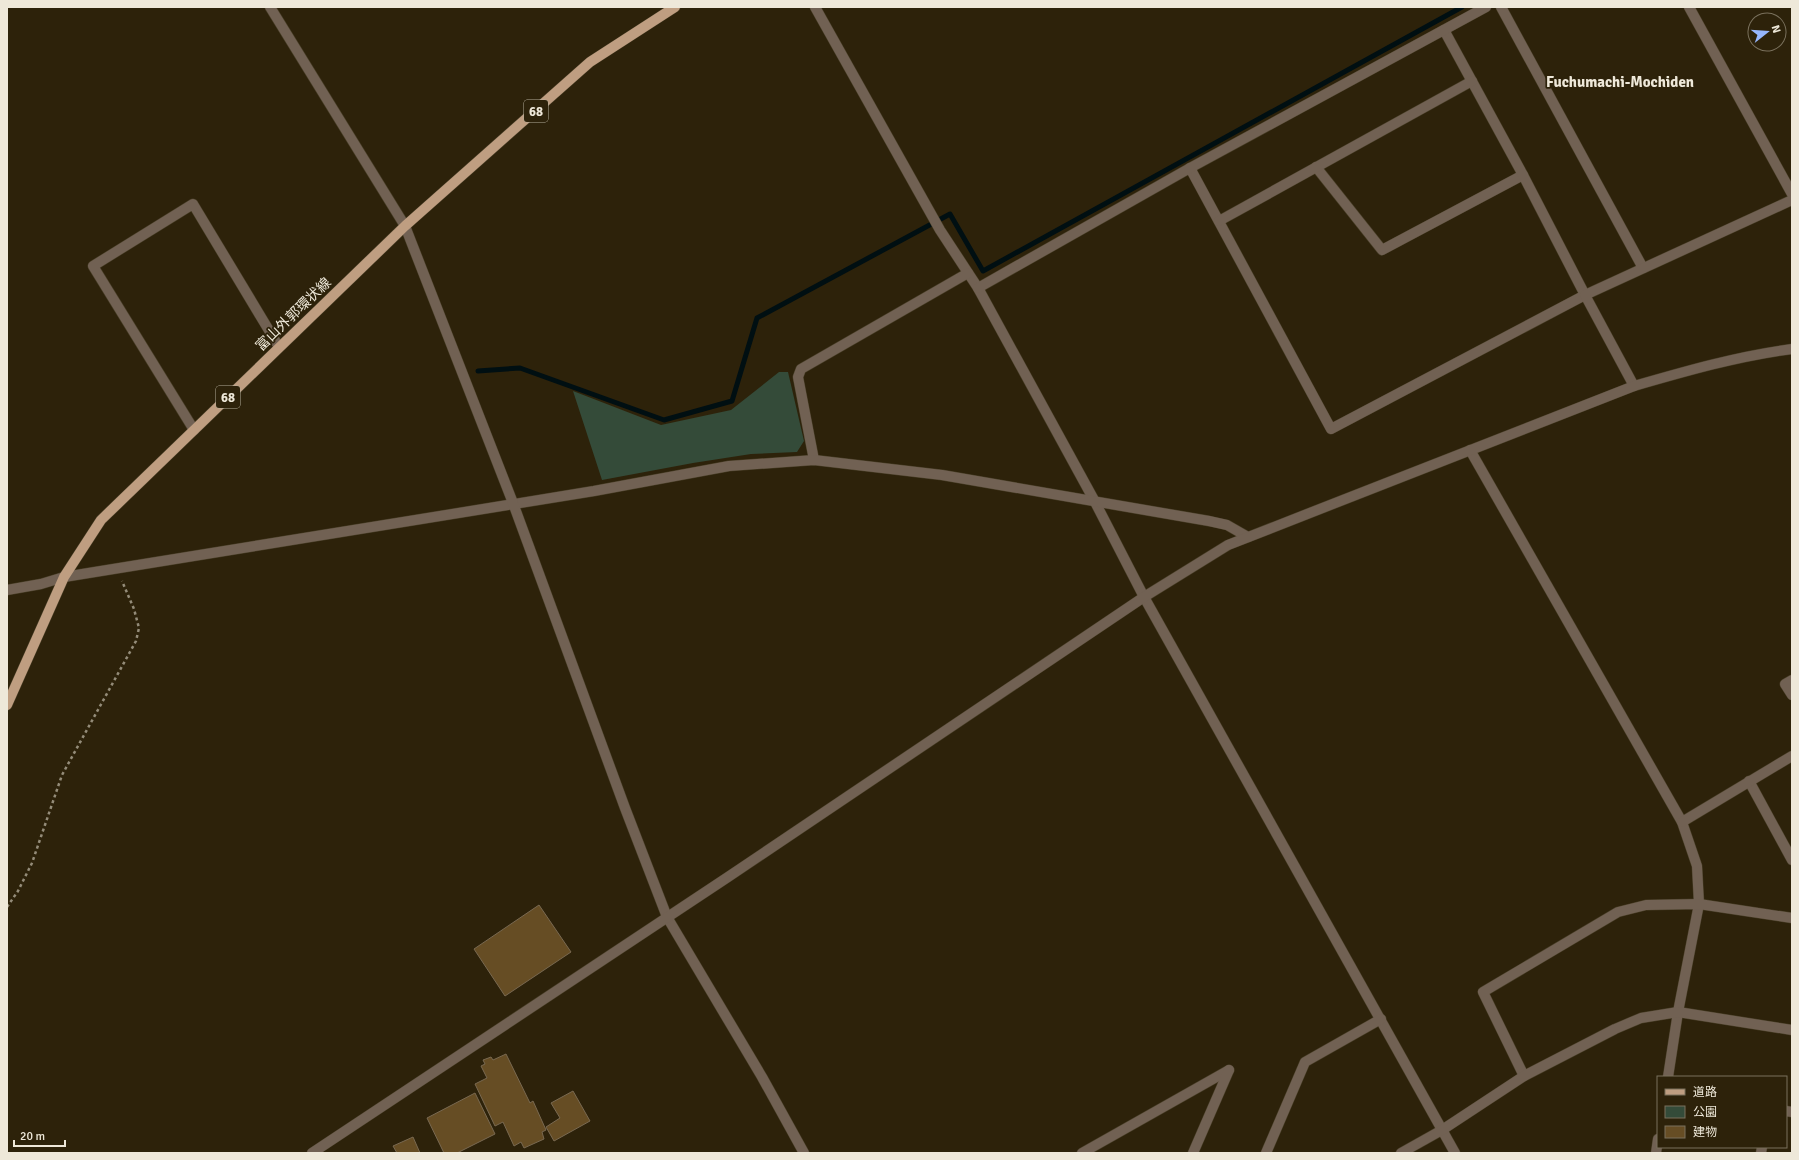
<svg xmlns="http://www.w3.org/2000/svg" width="1799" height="1160" font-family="Signika,'Noto Sans JP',sans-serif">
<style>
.green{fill:#344b39}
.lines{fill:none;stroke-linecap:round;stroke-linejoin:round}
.stream{stroke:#000f12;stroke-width:5}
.building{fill:#664d24;stroke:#796951}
.minor-casing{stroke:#483e27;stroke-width:11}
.tertiary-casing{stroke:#483e27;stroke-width:11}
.primary-casing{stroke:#483e27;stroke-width:11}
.path{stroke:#948c79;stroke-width:2.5;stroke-dasharray:3 3;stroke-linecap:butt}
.minor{stroke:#716153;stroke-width:10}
.tertiary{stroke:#716153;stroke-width:10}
.primary{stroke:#bf9e81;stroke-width:10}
.labels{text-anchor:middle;stroke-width:3.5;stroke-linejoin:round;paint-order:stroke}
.shield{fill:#2d220a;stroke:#b4ad9b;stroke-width:1}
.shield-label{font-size:13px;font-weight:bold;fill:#eee8d9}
.street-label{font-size:14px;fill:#eee8d9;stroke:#2d220a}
.neighbourhood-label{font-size:15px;font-weight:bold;fill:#eee8d9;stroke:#2d220a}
</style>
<rect width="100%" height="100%" fill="#2d220a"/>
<!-- green -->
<polygon class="green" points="779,372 788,372 804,441 797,452 751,454 693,463 602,480 573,391 661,425 731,410"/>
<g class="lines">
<!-- stream -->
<polyline class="stream" points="478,371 520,368 664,420 732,401 757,318 950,214 983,271 1462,7"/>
</g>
<!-- building -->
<g class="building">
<polygon points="539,905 571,952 505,996 474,949"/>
<polygon points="506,1054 530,1103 533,1101 546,1130 542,1132 544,1139 524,1148 521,1142 514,1146 503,1122 495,1126 475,1084 487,1078 481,1066 485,1064 483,1060 491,1057 493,1060"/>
<polygon points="573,1091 590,1121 554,1141 546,1127 560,1118 551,1103"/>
<polygon points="475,1093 495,1134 457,1153 444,1153 427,1118"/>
<polygon points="413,1137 420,1153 397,1153 393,1146"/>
</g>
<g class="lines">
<!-- minor casing -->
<g class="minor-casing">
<g id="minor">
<polyline points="815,7 940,230 978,288 1094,500 1144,597 1455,1153"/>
<polyline points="1501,7 1643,268"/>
<polyline points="1689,7 1792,194"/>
<polyline points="1316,167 1382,250 1523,175"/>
<polyline points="1190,168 1331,429 1585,295 1523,175 1444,30"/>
<polyline points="1219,221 1472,81"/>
<polyline points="978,288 1190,168 1486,7"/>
<polyline points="1634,386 1585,295 1792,200"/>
<polyline points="194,430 93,266 193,204 279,347"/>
<polyline points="1470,450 1682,822 1697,866 1699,904 1678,1012 1668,1077"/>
<polyline points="814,460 798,377 801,369 968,273"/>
<polyline points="7,590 41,584 64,577 594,491 729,466 814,460 942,475 1209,521 1227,525 1248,537"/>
<polyline points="1792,680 1785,684 1792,695"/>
<polyline points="1749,781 1792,860"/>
<polyline points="1682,822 1792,756"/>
<polyline points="1524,1076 1483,992 1618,912 1646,905 1699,904 1792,918"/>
<polyline points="1786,1111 1792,1112"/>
<polyline points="1082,1153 1229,1070"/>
<polyline points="1193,1153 1229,1070"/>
<polyline points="1266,1153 1305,1062 1381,1019"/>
<polyline points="1401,1153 1442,1130 1524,1076 1615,1029 1641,1018 1678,1012 1792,1030"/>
<polyline points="1656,1153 1658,1139"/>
<polyline points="1761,1153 1762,1147"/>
</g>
</g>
<!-- tertiary casing -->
<g class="tertiary-casing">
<g id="tertiary">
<polyline points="270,7 405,226 513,503 625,808 667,917 762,1077 804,1153"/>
<path d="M312,1153l416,-276 416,-280 84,-52 406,-159c52,-15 104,-30 158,-37"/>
</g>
</g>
<!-- primary casing -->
<g class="primary-casing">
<polyline id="primary" points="7,705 64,577 101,520 405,226 590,62 675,7"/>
</g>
<!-- path -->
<polyline class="path" points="7,907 18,891 32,863 62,775 136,641 139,628 134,609 122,581"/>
<!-- minor -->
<use href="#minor" class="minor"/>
<!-- tertiary -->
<use href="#tertiary" class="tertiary"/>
<!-- primary -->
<use href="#primary" class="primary"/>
</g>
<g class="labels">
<!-- shield labels -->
<g class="shield">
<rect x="524" y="100" width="24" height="22" rx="3"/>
<rect x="216" y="386" width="24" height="22" rx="3"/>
</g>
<g class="shield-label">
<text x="536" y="116">68</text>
<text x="228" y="402">68</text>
</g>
<!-- street labels -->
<g class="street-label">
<text transform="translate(293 314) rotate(-44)" y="5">富山外郭環状線</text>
</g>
<!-- neighbourhood labels -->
<g class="neighbourhood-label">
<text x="1620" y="87">Fuchumachi-Mochiden</text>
</g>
</g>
<!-- border -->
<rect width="1799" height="1160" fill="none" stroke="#eee8d9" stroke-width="16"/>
<!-- legend -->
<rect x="1657" y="1076" width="130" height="72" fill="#2d220a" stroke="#7a715d"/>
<rect x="1665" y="1089" width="20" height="6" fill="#bf9e81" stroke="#7a715d"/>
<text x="1693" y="1096" font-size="12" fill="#eee8d9">道路</text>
<rect x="1665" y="1106" width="20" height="12" fill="#344b39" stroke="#7a715d"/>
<text x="1693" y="1116" font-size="12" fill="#eee8d9">公園</text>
<rect x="1665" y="1126" width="20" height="12" fill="#664d24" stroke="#7a715d"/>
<text x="1693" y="1136" font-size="12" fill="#eee8d9">建物</text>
<!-- north arrow -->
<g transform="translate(1767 32) rotate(73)"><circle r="19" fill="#2d220a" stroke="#7a715d"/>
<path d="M0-3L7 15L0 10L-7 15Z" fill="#96b6fd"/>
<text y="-6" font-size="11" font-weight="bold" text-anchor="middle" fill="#eee8d9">N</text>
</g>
<!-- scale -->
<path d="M14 1140v6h51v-6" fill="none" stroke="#eee8d9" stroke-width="2"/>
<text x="20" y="1140" font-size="12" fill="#eee8d9" stroke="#2d220a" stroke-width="3" paint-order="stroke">20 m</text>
</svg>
